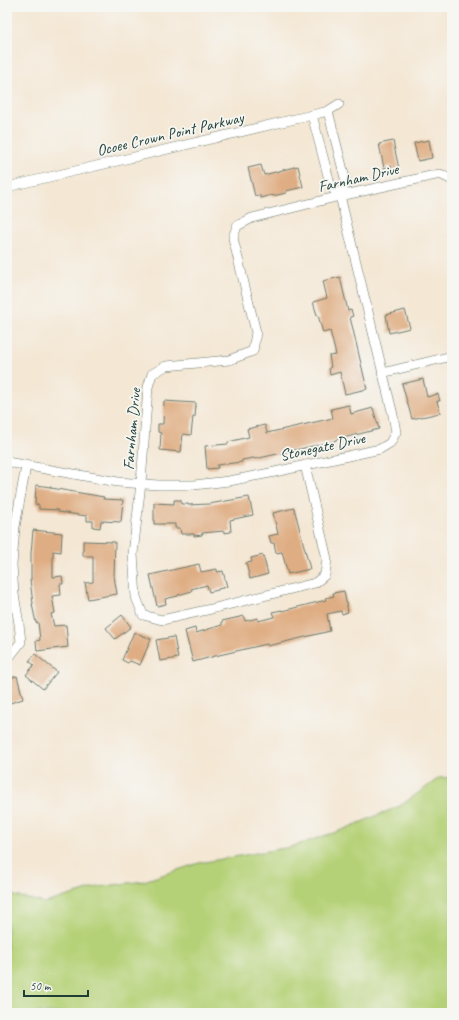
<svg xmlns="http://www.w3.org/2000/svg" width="459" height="1020" font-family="Caveat,sans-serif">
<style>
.green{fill:#b5d177;stroke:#6a8756}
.building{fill:#dfad83}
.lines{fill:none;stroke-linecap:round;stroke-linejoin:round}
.minor-casing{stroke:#6a786c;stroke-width:10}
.minor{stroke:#fff;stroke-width:9}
.labels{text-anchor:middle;stroke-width:3.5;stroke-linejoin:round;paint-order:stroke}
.street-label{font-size:16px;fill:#1f3d34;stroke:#f6f6f2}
</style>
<rect width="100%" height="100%" fill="#f6f6f2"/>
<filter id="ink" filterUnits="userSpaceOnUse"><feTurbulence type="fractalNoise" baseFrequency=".025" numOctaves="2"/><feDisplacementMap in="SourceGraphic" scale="8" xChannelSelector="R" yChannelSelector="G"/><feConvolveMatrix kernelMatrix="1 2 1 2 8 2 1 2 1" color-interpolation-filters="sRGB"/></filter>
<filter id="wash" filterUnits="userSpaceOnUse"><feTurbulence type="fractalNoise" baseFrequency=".012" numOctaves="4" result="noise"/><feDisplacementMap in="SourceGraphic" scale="16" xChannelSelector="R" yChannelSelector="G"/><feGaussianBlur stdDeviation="0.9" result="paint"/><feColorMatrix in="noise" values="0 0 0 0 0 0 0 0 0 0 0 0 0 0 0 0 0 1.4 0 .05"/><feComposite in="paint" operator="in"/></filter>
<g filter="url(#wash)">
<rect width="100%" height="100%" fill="#f4e7d4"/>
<!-- green -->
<polygon class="green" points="452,777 452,1013 7,1013 7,894 45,903 98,887 144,881 199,863 291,847 342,830 400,806 439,778"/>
<g id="blocks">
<!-- building -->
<g class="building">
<polygon points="429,140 432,158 418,161 414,143"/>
<polygon points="393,141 399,169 392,171 391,166 384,168 379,144"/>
<polygon points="261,165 264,175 298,166 303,187 286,191 286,193 273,196 272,195 260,198 260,195 255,196 248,168"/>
<polygon points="340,277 348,311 351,310 353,316 350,317 367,389 345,394 340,372 330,375 329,368 331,367 329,356 336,355 330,331 323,333 318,315 317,315 313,302 327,298 323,281"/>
<polygon points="405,310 410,328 389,333 386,315"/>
<polygon points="423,379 427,397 438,394 440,401 437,401 440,413 412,419 402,384"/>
<polygon points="164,401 196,403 195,417 193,417 191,435 183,434 181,452 160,450 161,433 158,432 158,424 163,424"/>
<polygon points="349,405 351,414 373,408 379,429 335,440 335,441 255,459 254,458 242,460 242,462 217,465 218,468 207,469 205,446 228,444 228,442 249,437 247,429 265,425 267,433 333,418 331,409"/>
<polygon points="36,485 51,487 51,488 104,497 103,499 123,500 121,522 101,521 100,528 93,527 93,521 87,521 87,516 58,512 58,510 39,509 39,505 35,504"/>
<polygon points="249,497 253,515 230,520 231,532 224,533 224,531 202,533 202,535 194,536 194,534 181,534 180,528 175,528 175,524 154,524 154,503 174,504 174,500 181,500 181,504 188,504 188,505 209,504"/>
<polygon points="294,508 310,569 288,574 282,552 276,553 274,543 271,543 269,536 278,534 273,513"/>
<polygon points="33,530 62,533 61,552 53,551 53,577 62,576 63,584 60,584 61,595 52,596 55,613 51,614 54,626 66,625 68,647 37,651 36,641 40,640 38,622 36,623 32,604 33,604 30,580 31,580 31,554"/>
<polygon points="83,541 115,542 114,576 117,594 88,599 85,583 93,582 93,556 83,556"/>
<polygon points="263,555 268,574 250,579 246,563 252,562 251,558"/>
<polygon points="199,564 201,572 217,569 217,572 223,571 227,587 218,589 218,590 209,592 207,585 191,589 192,591 178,595 178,596 165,599 166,604 157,606 150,575"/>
<polygon points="344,591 348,612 342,614 341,611 327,614 330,631 268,646 267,644 215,656 193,662 185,631 195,628 196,633 222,625 222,621 244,616 245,621 258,618 258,621 274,617 272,612 282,610 282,611 326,600 325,598 334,596 333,593"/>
<polygon points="122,615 131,627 115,639 106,628"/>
<polygon points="134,632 151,639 140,665 130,661 128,663 122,660"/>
<polygon points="174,637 178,658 160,661 156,640"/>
<polygon points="35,654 57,672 43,689 26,675 34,665 29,661"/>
<polygon points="17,676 23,699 7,704 7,679"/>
</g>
</g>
</g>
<g filter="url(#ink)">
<use href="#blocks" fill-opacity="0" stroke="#6a786c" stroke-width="1"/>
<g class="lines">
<!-- minor casing -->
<g class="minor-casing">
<g id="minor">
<polyline points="328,111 346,182 340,196"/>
<polyline points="7,187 312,115 328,111 339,104"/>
<polyline points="382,373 452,356"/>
<polyline points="7,462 118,482 158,485 194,485 229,481 270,473 380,449 390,443 396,432 393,415 340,196 331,187 312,115"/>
<polyline points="305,465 327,559 325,575 315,583 211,609 162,620 143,615 136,597 133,554 141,483 148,387 152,374 166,366 229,360 253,351 256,332 233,238 237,226 252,218 340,196 440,174 452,180"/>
<polyline points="7,656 11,655 21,642 19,624 14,594 12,565 15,527 26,466"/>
</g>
</g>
<!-- minor -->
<use href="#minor" class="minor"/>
</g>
</g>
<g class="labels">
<!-- street labels -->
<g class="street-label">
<text transform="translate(170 133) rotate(-13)" y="6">Ocoee Crown Point Parkway</text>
<text transform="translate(358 177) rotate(-13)" y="6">Farnham Drive</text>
<text transform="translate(131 429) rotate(-85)" y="6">Farnham Drive</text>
<text transform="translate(322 446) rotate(-12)" y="6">Stonegate Drive</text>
</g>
</g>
<!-- margin -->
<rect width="459" height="1020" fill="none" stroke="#f6f6f2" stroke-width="24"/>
<!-- scale -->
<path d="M24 990v6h64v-6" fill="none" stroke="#1f3d34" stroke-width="2"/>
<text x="30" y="990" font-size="12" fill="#1f3d34" stroke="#f6f6f2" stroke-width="3" paint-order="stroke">50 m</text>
</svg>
